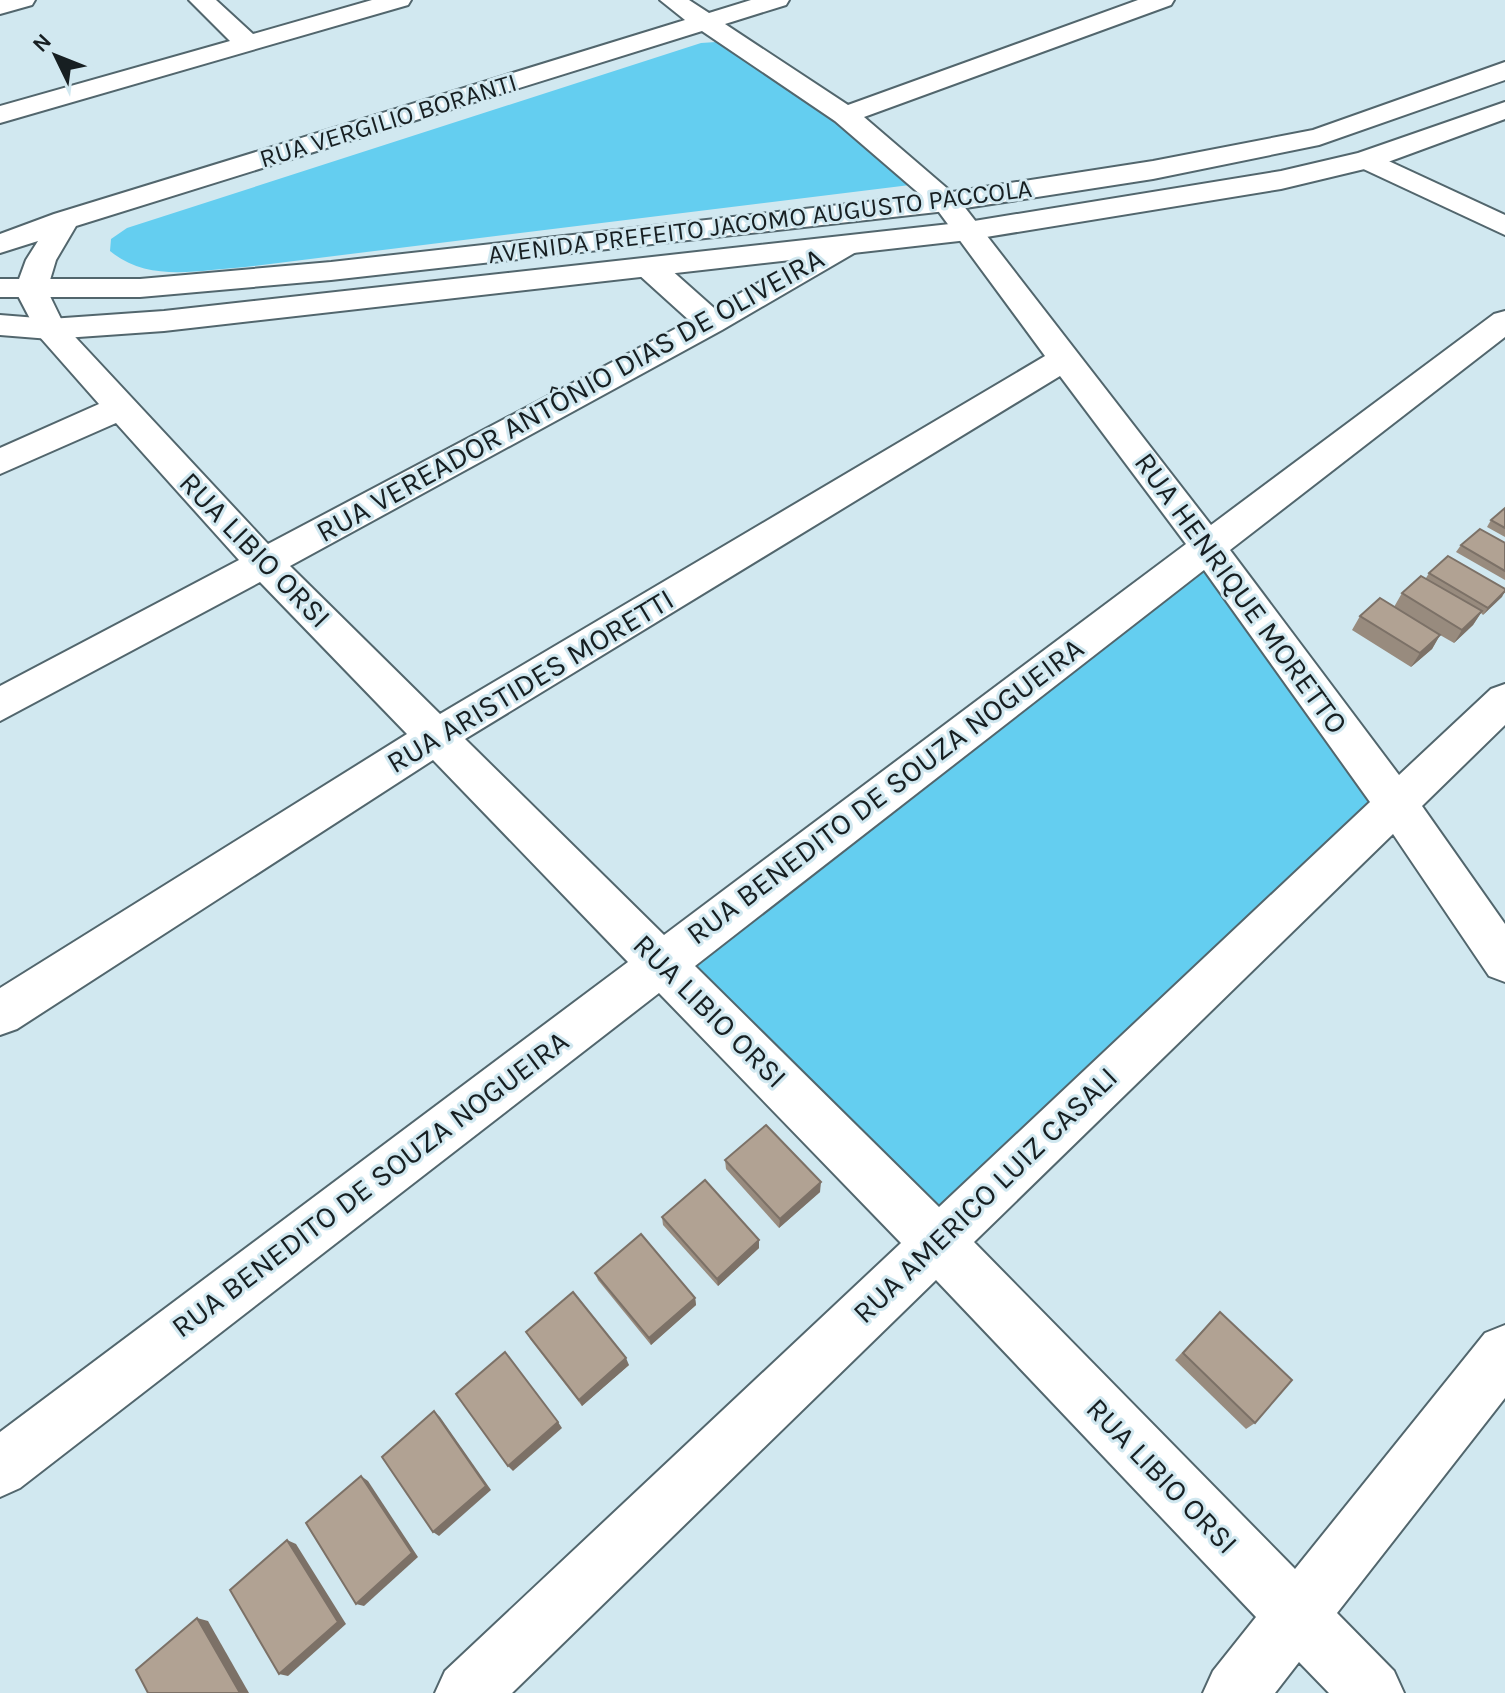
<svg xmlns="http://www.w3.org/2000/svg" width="1505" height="1693" font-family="Karla,sans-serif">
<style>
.green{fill:#64cef0}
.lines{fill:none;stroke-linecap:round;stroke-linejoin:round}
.street-casing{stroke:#52666d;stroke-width:4}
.secondary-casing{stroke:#52666d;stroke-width:4}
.street{fill:#fff;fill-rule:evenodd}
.secondary{fill:#fff;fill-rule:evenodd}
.wall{fill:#988b7e}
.shaded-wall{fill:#7c7167}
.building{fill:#b1a293;stroke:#7c7167;stroke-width:2}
.labels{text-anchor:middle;stroke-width:6;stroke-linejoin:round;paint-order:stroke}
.far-street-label{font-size:26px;fill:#171f22;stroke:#d1e8f0}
.street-label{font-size:30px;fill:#171f22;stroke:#d1e8f0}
</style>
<rect width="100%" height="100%" fill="#d1e8f0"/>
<!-- green -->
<g class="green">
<path d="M716,42l11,2 183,130v11l-665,82c-46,3 -97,16 -135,-16l1,-12 16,-11 574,-185z"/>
<polygon points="1207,546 1396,804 936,1241 661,961"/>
</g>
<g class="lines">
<!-- street casing -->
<g class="street-casing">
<g id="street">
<polygon points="0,0 35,0 32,5 0,14"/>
<polygon points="189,0 216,0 253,34 372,0 411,0 408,5 0,123 0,106 230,41"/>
<path d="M660,0h29l20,13 42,-13h38l-3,5 -61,19 123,81 290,-105h36l-3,5 -307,112 92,79 255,329 283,-211 11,-3v26l-275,213 169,225 92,-86 14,-5v41l-83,81 83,118v58l-16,-6 -96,-142 -419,408 321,327 190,-236 20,-8v73l-168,215 57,58 10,22h-75l-30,-31 -24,31h-72l10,-22 43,-54 -320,-337 -424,413h-77l10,-22 456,-428 -242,-250 -639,495 -20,9v-65l628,-470 -195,-202 -416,269 -17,6v-47l407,-254 -147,-152 -260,139v-35l239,-126 -123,-137 -116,51v-26l99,-44 -60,-68 -24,-46 11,-30 12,-19 -38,12v-19l54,-20 631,-194zM702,31l133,90 101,87 109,148 -605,358 -150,-148 432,-236 134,-78 4,-6 -4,-6h-22l-120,68 -54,-48h-22l-4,7 4,7 52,47 -422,223 -204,-219 -17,-35 9,-30 20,-34zM1060,376l126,168 -522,391 -199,-196zM1204,570l166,232 -431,405 -244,-241z"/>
<polygon points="1367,151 1505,215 1505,235 1357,166 1353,160 1357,154"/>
</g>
</g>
<!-- secondary casing -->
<g class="secondary-casing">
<g id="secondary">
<polygon points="1505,62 1505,80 1319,145 1153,179 946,211 331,280 140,297 0,297 0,279 140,279 331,262 946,193 1153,161 1313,130"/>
<polygon points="1505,102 1505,119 1377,166 1281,189 968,240 164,331 50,339 0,335 0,315 50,319 164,311 968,222 1281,171 1358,153"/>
</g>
</g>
<!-- street -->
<use href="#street" class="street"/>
<!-- secondary -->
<use href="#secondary" class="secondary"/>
</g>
<!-- wall -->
<g class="wall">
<polygon points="1505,508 1505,537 1487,527 1491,520"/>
<polygon points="1505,543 1505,580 1456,552 1461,545"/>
<polygon points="1429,573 1505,589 1505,592 1483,615 1481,613 1473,625 1454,643 1440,635 1432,649 1411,667 1352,630 1360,616 1394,607 1402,593 1426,578"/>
<polygon points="725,1160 820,1192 779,1228 726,1169"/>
<polygon points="662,1217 759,1248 718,1286 663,1225"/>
<polygon points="595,1273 695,1298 696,1305 651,1345 598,1280"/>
<polygon points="1220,1312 1255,1423 1246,1429 1175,1360"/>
<polygon points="526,1332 629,1365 582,1406 530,1339"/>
</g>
<!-- shaded-wall -->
<g class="shaded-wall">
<polygon points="1505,591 1502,597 1483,615 1488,608"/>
<polygon points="1482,611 1473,625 1454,643 1462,630"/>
<polygon points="1440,635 1432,649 1411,667 1420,653"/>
<polygon points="821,1182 820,1192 779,1228 780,1219"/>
<polygon points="759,1240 759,1248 718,1286 717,1279"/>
<polygon points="695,1298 696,1305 651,1345 649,1338"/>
<polygon points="626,1358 629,1365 582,1406 579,1400"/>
<polygon points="434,1411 440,1417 491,1490 439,1536 433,1532"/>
<polygon points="558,1422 562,1428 513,1471 508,1466"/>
<polygon points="361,1476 368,1481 418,1557 364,1606 356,1604"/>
<polygon points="287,1540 296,1544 346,1624 288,1676 279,1674"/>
<polygon points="197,1618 208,1621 249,1693 240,1693"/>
</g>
<!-- building -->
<g class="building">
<polygon points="1505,508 1505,528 1491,520"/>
<polygon points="1480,529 1505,543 1505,571 1461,545"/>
<polygon points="1448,556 1505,589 1505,591 1488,608 1429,573"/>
<polygon points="1421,576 1482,611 1462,630 1402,593"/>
<polygon points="1380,598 1440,635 1420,653 1360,616"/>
<polygon points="766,1125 821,1182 780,1219 725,1160"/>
<polygon points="705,1180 759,1240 717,1279 662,1217"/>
<polygon points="641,1234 695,1298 649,1338 595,1273"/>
<polygon points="573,1292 626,1358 579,1400 526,1332"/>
<polygon points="1220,1312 1292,1380 1255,1423 1183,1353"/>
<polygon points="505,1352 558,1422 508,1466 456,1394"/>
<polygon points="434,1411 486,1486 433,1532 382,1457"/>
<polygon points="361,1476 412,1553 356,1604 306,1523"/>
<polygon points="287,1540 338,1622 279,1674 230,1590"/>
<polygon points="197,1618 240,1693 148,1693 136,1670"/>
</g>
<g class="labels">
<!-- far-street labels -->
<g class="far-street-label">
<text transform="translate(388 120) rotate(-17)" y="9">RUA VERGILIO BORANTI</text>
<text transform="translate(760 221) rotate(-7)" y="9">AVENIDA PREFEITO JACOMO AUGUSTO PACCOLA</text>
</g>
<!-- street labels -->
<g class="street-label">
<text transform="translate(570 395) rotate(-29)" y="10">RUA VEREADOR ANTÔNIO DIAS DE OLIVEIRA</text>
<text transform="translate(255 550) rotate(46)" y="10">RUA LIBIO ORSI</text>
<text transform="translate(1241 593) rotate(54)" y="10">RUA HENRIQUE MORETTO</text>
<text transform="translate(530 681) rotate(-31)" y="10">RUA ARISTIDES MORETTI</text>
<text transform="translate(885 791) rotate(-37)" y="10">RUA BENEDITO DE SOUZA NOGUEIRA</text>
<text transform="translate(710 1011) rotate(45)" y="10">RUA LIBIO ORSI</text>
<text transform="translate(370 1184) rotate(-37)" y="10">RUA BENEDITO DE SOUZA NOGUEIRA</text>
<text transform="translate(985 1195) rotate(-44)" y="10">RUA AMERICO LUIZ CASALI</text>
<text transform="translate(1162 1476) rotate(46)" y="10">RUA LIBIO ORSI</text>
</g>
</g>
<!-- north arrow -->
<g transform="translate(56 56) rotate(313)" stroke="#d1e8f0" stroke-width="6" paint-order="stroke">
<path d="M0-6L14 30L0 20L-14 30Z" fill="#171f22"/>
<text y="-12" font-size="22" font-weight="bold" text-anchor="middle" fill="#171f22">N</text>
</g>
</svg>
